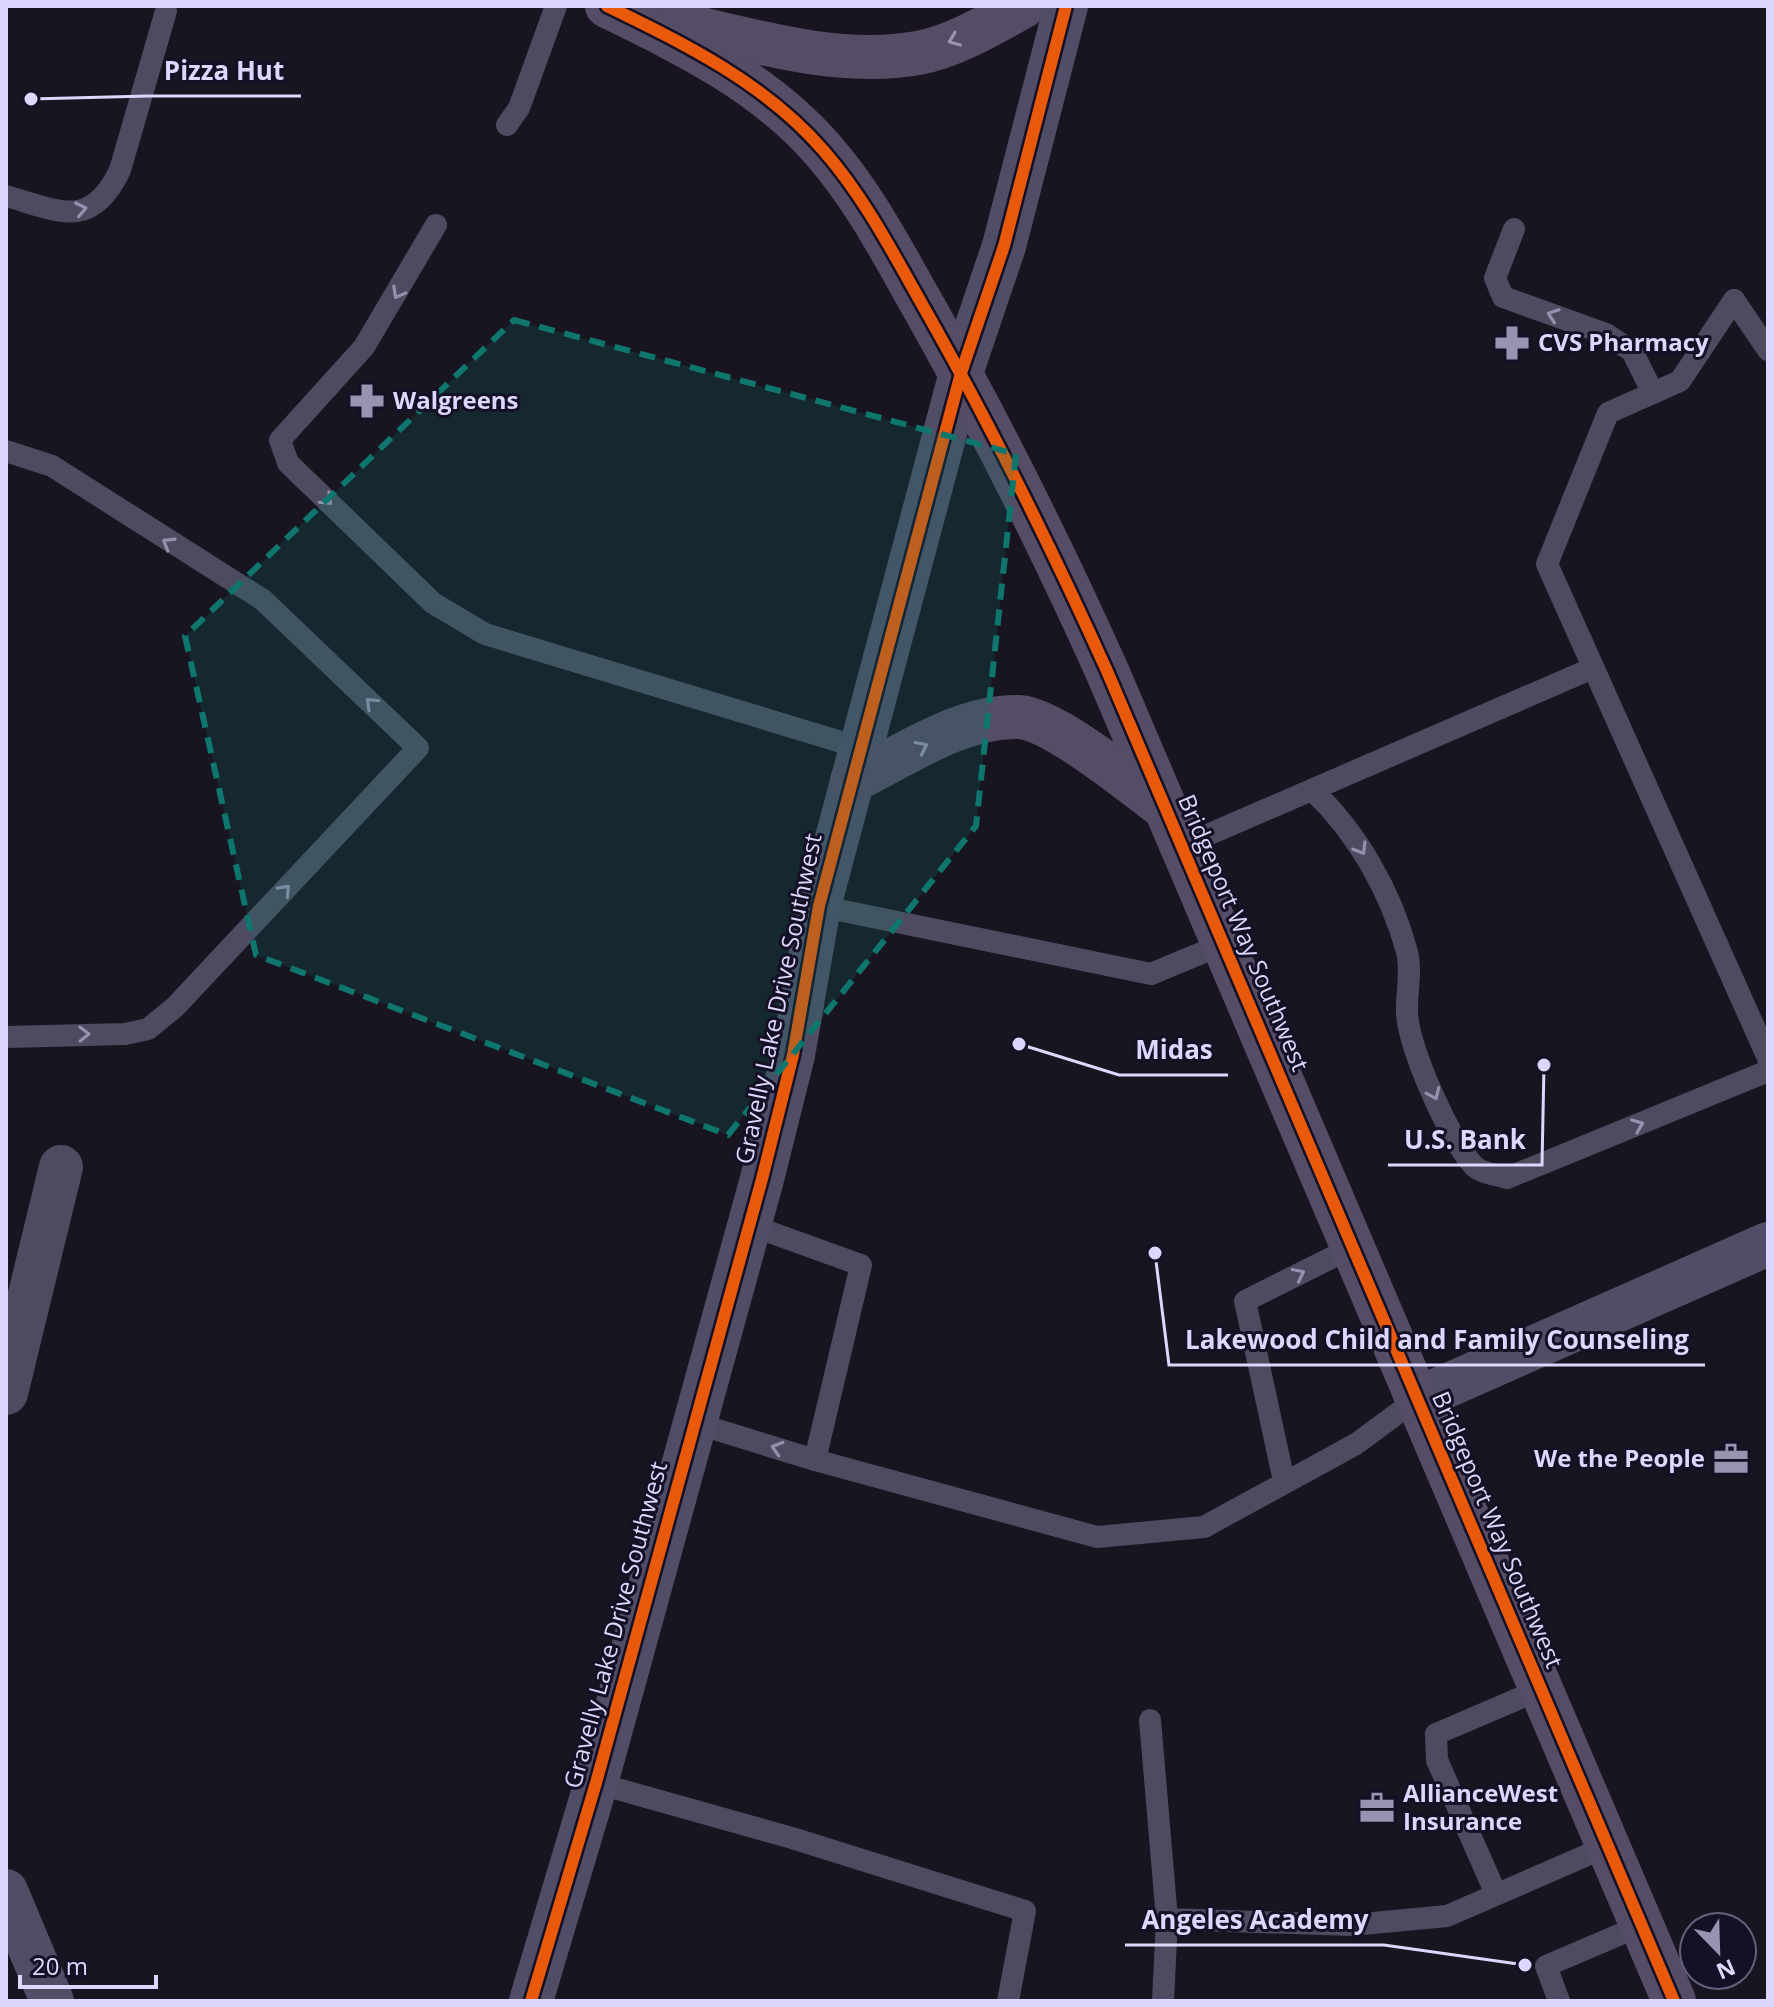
<svg xmlns="http://www.w3.org/2000/svg" width="1774" height="2007" font-family="'Open Sans',sans-serif">
<style>
.lines{fill:none;stroke-linecap:round;stroke-linejoin:round}
.lane{stroke:#4d4b60;stroke-width:22}
.street{stroke:#4d4b60;stroke-width:44}
.secondary{stroke:#504e66;stroke-width:44}
.primary{stroke:#554c65;stroke-width:44}
.cycleway-casing{stroke:#151025;stroke-width:17}
.cycleway{stroke:#e8590c;stroke-width:12}
.oneway{stroke:#9892b1}
.oneway2{stroke:#9491ae}
.marked{fill:#0f766e;fill-opacity:0.2;stroke:#0f766e;stroke-width:6;stroke-dasharray:16 10;stroke-linejoin:round}
.labels{text-anchor:middle;stroke-width:6;stroke-linejoin:round;paint-order:stroke}
.poi-label{font-size:24px;font-weight:bold;fill:#dcd7fd;stroke:#151025;text-anchor:start}
.street-label{font-size:24px;fill:#dcd7fd;stroke:#151025}
.leader{fill:none;stroke:#dcd7fd;stroke-width:3}
.callout-dot{fill:#dcd7fd;stroke:#151025;stroke-width:3}
.callout-label{font-size:26px;text-anchor:middle;font-weight:bold;fill:#dcd7fd;stroke:#151025;stroke-width:6;stroke-linejoin:round;paint-order:stroke}
</style>
<rect width="100%" height="100%" fill="#181520"/>
<g class="lines">
<!-- lane -->
<g class="lane">
<polyline points="507,125 519,108 556,6"/>
<path d="M6,196c53,15 85,35 114,-26l46,-159"/>
<polyline points="436,225 364,347 280,440 288,463 433,603 485,634 861,748"/>
<polyline points="1514,229 1495,278 1503,297 1606,334 1632,351 1653,393"/>
<polyline points="1734,300 1680,381 1608,413 1547,564 1768,1058"/>
<polyline points="1734,300 1768,350"/>
<polyline points="6,451 52,466 263,600 418,748 175,1007 148,1029 125,1034 6,1037"/>
<path d="M1312,790c45,42 79,102 95,162 5,19 -1,42 0,62 3,37 41,122 66,151 7,8 24,10 34,13l261,-107"/>
<polyline points="1182,846 1593,668"/>
<polyline points="819,906 1151,974 1223,944"/>
<polyline points="750,1225 861,1265 815,1460"/>
<polyline points="695,1423 815,1460 1097,1537 1204,1527 1356,1444 1417,1399"/>
<polyline points="1284,1481 1245,1301 1353,1247"/>
<polyline points="1150,1720 1167,1919 1352,1925 1447,1916 1608,1846"/>
<polyline points="596,1783 792,1838 1025,1911 1008,2001"/>
<polyline points="1496,1894 1437,1760 1436,1734 1541,1689"/>
<polyline points="1163,2001 1167,1919"/>
<polyline points="1559,2001 1546,1966 1642,1925"/>
</g>
<!-- street -->
<polyline class="street" points="6,1393 61,1167"/>
<!-- secondary -->
<g class="secondary">
<polyline points="1417,1399 1768,1244"/>
<polyline points="6,1891 52,2001"/>
<polyline points="531,2001 596,1783 762,1179 793,1055 819,906 961,373 1004,246 1066,6"/>
</g>
<!-- primary -->
<g class="primary">
<path d="M607,6c78,38 158,77 216,144 43,49 72,107 104,163 66,117 125,236 180,358l567,1330"/>
<path d="M676,23c78,18 162,44 242,30 37,-7 73,-29 106,-47"/>
<path d="M852,781c50,-24 109,-66 167,-64 35,2 115,68 146,91"/>
</g>
<!-- cycleway casing -->
<g class="cycleway-casing">
<g id="cycleway">
<path d="M607,6c78,38 158,77 216,144 43,49 72,107 104,163 66,117 125,236 180,358l567,1330"/>
<polyline points="531,2001 596,1783 762,1179 793,1055 819,906 961,373 1004,246 1066,6"/>
</g>
</g>
<!-- cycleway -->
<use href="#cycleway" class="cycleway"/>
</g>
<!-- one-way arrows -->
<defs><path id="oneway-chevron" d="M-2-3.5L2.5 0L-2 3.5" fill="none" stroke-width="1.6" stroke-linecap="round" stroke-linejoin="round" transform="scale(2)"/></defs>
<g class="oneway">
<use href="#oneway-chevron" transform="translate(954 40) rotate(158)"/>
<use href="#oneway-chevron" transform="translate(922 747) rotate(-26)"/>
</g>
<g class="oneway2">
<use href="#oneway-chevron" transform="translate(81 209) rotate(-12)"/>
<use href="#oneway-chevron" transform="translate(398 293) rotate(119)"/>
<use href="#oneway-chevron" transform="translate(1553 315) rotate(-160)"/>
<use href="#oneway-chevron" transform="translate(327 500) rotate(44)"/>
<use href="#oneway-chevron" transform="translate(168 543) rotate(-149)"/>
<use href="#oneway-chevron" transform="translate(371 703) rotate(-136)"/>
<use href="#oneway-chevron" transform="translate(1361 849) rotate(59)"/>
<use href="#oneway-chevron" transform="translate(285 890) rotate(-47)"/>
<use href="#oneway-chevron" transform="translate(84 1034) rotate(-1)"/>
<use href="#oneway-chevron" transform="translate(1434 1094) rotate(66)"/>
<use href="#oneway-chevron" transform="translate(1638 1125) rotate(-22)"/>
<use href="#oneway-chevron" transform="translate(1299 1274) rotate(-26)"/>
<use href="#oneway-chevron" transform="translate(777 1448) rotate(-163)"/>
</g>
<!-- marked area -->
<path class="marked" d="M514,320l502,134 -40,372 -248,309 -472,-180 -71,-319z"/>
<!-- icons -->
<defs>
<g id="pharmacy-bare" transform="scale(2.76)"><path d="M-2-6h4v4h4v4h-4v4h-4v-4h-4v-4h4Z" fill="#9793b0" stroke="#151025" stroke-width="2.5" paint-order="stroke"/></g>
<g id="office-bare" transform="scale(2.76)"><path d="M-6-3h4V-5.5h4V-3h4V5H-6ZM-1-4.5V-3h2v-1.5ZM-6 0V1H6V0Z" fill="#9793b0" stroke="#151025" stroke-width="2.5" paint-order="stroke"/></g>
</defs>
<g fill-rule="evenodd">
<use href="#pharmacy-bare" x="1512" y="343"/>
<use href="#pharmacy-bare" x="367" y="401"/>
<use href="#office-bare" x="1731" y="1459"/>
<use href="#office-bare" x="1377" y="1808"/>
</g>
<g class="labels">
<!-- poi labels -->
<g class="poi-label">
<text x="1538" y="351">CVS Pharmacy</text>
<text x="393" y="409">Walgreens</text>
<text x="1705" y="1467" text-anchor="end">We the People</text>
<text x="1403" y="1802">AllianceWest<tspan x="1403" dy="28">Insurance</tspan></text>
</g>
<!-- street labels -->
<g class="street-label">
<text transform="translate(1243 933) rotate(67)" y="8">Bridgeport Way Southwest</text>
<text transform="translate(779 999) rotate(-78)" y="8">Gravelly Lake Drive Southwest</text>
<text transform="translate(1497 1530) rotate(67)" y="8">Bridgeport Way Southwest</text>
<text transform="translate(616 1625) rotate(-75)" y="8">Gravelly Lake Drive Southwest</text>
</g>
</g>
<!-- callouts -->
<path class="leader" d="M31 99L148 96H301M1019 1044L1119 1075H1228M1544 1065L1542 1165H1388M1155 1253L1169 1365H1705M1525 1965L1384 1945H1125"/>
<g class="callout-dot">
<circle cx="31" cy="99" r="8"/>
<circle cx="1019" cy="1044" r="8"/>
<circle cx="1544" cy="1065" r="8"/>
<circle cx="1155" cy="1253" r="8"/>
<circle cx="1525" cy="1965" r="8"/>
</g>
<g class="callout-label">
<text x="224" y="80">Pizza Hut</text>
<text x="1174" y="1059">Midas</text>
<text x="1465" y="1149">U.S. Bank</text>
<text x="1437" y="1349">Lakewood Child and Family Counseling</text>
<text x="1255" y="1929">Angeles Academy</text>
</g>
<!-- border -->
<rect width="1774" height="2007" fill="none" stroke="#dcd7fd" stroke-width="16"/>
<!-- north arrow -->
<g transform="translate(1718 1951) rotate(157)"><circle r="38" fill="#151025" stroke="#65607b" stroke-width="2"/>
<path d="M0-6L14 30L0 20L-14 30Z" fill="#9793b0"/>
<text y="-12" font-size="22" font-weight="bold" text-anchor="middle" fill="#dcd7fd">N</text>
</g>
<!-- scale -->
<path d="M20 1975v12h136v-12" fill="none" stroke="#dcd7fd" stroke-width="4"/>
<text x="32" y="1975" font-size="24" fill="#dcd7fd" stroke="#151025" stroke-width="6" paint-order="stroke">20 m</text>
</svg>
